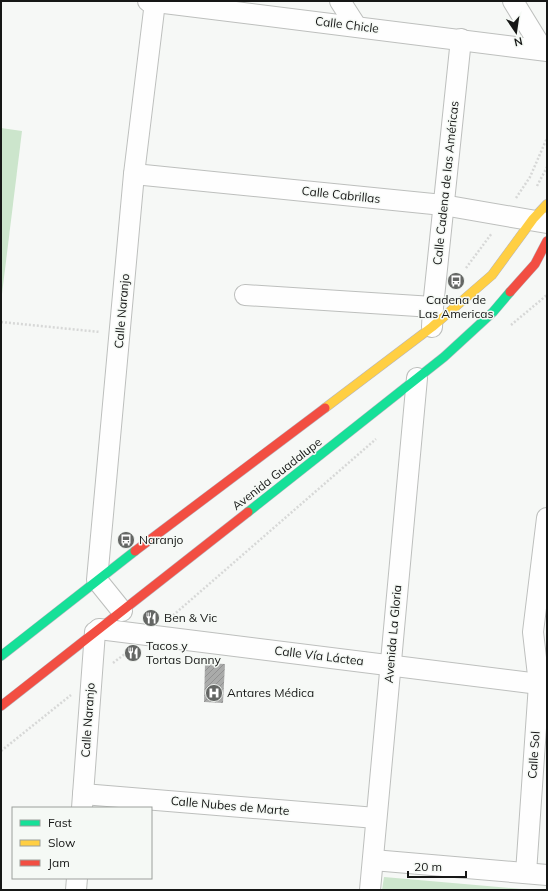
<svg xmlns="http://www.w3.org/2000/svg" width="548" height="891" font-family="Mulish,sans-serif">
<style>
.pitch{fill:#cce5cc}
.building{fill:url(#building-hatch)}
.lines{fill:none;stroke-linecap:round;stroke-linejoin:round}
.street-casing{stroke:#bdbfbd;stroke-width:22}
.fast-casing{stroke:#b6b5bf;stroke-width:10}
.slow-casing{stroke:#b6b5bf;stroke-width:10}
.jam-casing{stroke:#b6b5bf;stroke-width:10}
.path{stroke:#d7d8d7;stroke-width:2.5;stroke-dasharray:2 2;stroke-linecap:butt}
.street{stroke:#fefefe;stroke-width:20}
.fast{stroke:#16e098;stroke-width:9}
.slow{stroke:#ffcf43;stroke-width:9}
.jam{stroke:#f24e42;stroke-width:9}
.labels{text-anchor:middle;stroke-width:3;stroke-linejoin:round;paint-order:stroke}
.street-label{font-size:12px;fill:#161716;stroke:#f5f9f5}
.poi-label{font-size:12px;fill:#161716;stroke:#f5f9f5;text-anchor:start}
</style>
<defs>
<pattern id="building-hatch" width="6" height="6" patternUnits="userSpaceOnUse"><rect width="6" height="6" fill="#aaabaa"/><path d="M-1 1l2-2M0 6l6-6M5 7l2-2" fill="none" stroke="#929292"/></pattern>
</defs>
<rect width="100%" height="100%" fill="#f6f8f6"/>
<!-- pitch -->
<g class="pitch">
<polygon points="1,128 22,131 1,302"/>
<polygon points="384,877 522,889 382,890"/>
</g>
<!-- building -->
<polygon class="building" points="205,663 225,664 223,703 204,702"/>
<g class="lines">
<!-- street casing -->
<g class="street-casing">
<g id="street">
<polyline points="148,1 547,51"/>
<polyline points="340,1 356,26"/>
<polyline points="513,1 543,50"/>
<polyline points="134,174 443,205 547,223"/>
<polyline points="245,295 433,307"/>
<polyline points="432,327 433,307 461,39"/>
<polyline points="122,611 97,580 134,174 155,2"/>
<polyline points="99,629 539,684"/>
<polyline points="83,794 376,818"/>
<polyline points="82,808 95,632"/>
<polyline points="373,860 547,875"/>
<polyline points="526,873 539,684 533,632 547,518"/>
<polyline points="76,890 77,878"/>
<polyline points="370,890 417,378"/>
</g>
</g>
<!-- fast casing -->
<g class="fast-casing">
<g id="fast">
<polyline points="248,512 444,357 493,312 510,292"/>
<polyline points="1,656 135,551"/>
</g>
</g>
<!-- slow casing -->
<g class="slow-casing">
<polyline id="slow" points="325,408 432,327 492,275 533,219 547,204"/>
</g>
<!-- jam casing -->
<g class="jam-casing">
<g id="jam">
<polyline points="510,292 535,264 547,241"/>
<polyline points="135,551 325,408"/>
<polyline points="1,706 248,512"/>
</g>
</g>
<!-- path -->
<g class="path">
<polyline points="537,186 547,167"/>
<polyline points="516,198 530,177 547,138"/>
<polyline points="466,268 492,233"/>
<polyline points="1,322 100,332"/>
<polyline points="511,325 547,295"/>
<polyline points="170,618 376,439"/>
<polyline points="113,663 126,653"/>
<polyline points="1,751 71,695"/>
</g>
<!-- street -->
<use href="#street" class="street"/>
<!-- fast -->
<use href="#fast" class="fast"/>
<!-- slow -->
<use href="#slow" class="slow"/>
<!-- jam -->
<use href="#jam" class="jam"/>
</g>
<!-- icons -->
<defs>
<g id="bus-disc" transform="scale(0.9)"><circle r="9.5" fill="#646664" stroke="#f5f9f5"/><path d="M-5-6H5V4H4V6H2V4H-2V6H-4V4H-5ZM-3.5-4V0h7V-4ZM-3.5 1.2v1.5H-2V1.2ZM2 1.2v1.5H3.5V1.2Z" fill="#fff"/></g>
<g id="restaurant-disc" transform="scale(0.9)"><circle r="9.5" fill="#646664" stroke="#f5f9f5"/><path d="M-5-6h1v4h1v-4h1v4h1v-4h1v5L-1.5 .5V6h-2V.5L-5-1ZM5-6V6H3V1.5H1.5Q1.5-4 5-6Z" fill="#fff"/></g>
<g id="hospital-disc" transform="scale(0.9)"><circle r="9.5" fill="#646664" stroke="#f5f9f5"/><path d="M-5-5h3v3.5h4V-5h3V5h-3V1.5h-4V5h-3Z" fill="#fff"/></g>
</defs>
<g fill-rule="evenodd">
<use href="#bus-disc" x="456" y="281"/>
<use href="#bus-disc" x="126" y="540"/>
<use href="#restaurant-disc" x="151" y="618"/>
<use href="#restaurant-disc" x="133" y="653"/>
<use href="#hospital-disc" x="214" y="693"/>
</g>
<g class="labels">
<!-- street labels -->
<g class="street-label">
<text transform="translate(347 25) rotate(7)" y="4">Calle Chicle</text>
<text transform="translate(446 183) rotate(-84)" y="4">Calle Cadena de las Américas</text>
<text transform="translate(341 195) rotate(6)" y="4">Calle Cabrillas</text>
<text transform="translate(122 311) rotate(-85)" y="4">Calle Naranjo</text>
<text transform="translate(277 474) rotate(-38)" y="4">Avenida Guadalupe</text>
<text transform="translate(393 634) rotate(-85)" y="4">Avenida La Gloria</text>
<text transform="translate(319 656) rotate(7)" y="4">Calle Vía Láctea</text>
<text transform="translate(88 720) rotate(-86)" y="4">Calle Naranjo</text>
<text transform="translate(534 755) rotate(-86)" y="4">Calle Sol</text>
<text transform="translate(230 806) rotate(5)" y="4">Calle Nubes de Marte</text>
</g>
<!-- poi labels -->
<g class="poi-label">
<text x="456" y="304" text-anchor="middle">Cadena de<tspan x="456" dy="14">Las Americas</tspan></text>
<text x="139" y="544">Naranjo</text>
<text x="164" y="622">Ben &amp; Vic</text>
<text x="146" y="650">Tacos y<tspan x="146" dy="14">Tortas Danny</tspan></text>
<text x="227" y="697">Antares Médica</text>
</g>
</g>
<!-- border -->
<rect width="548" height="891" fill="none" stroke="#161716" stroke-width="4"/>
<!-- legend -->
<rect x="12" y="807" width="140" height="72" fill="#f5f9f5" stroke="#9c9f9c"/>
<rect x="20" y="820" width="20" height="6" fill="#16e098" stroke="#9c9f9c"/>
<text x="48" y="827" font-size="12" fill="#161716">Fast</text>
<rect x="20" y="840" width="20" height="6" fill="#ffcf43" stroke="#9c9f9c"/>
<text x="48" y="847" font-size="12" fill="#161716">Slow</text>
<rect x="20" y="860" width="20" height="6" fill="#f24e42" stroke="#9c9f9c"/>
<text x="48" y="867" font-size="12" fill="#161716">Jam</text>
<!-- north arrow -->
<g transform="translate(516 32) rotate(167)" stroke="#f5f9f5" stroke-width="3" paint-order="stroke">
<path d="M0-3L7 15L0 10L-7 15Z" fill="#161716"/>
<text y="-6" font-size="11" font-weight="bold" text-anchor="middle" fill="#161716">N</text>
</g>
<!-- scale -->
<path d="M408 871v6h58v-6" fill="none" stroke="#161716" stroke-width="2"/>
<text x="414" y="871" font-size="12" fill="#161716" stroke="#f5f9f5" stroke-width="3" paint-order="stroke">20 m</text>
</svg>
